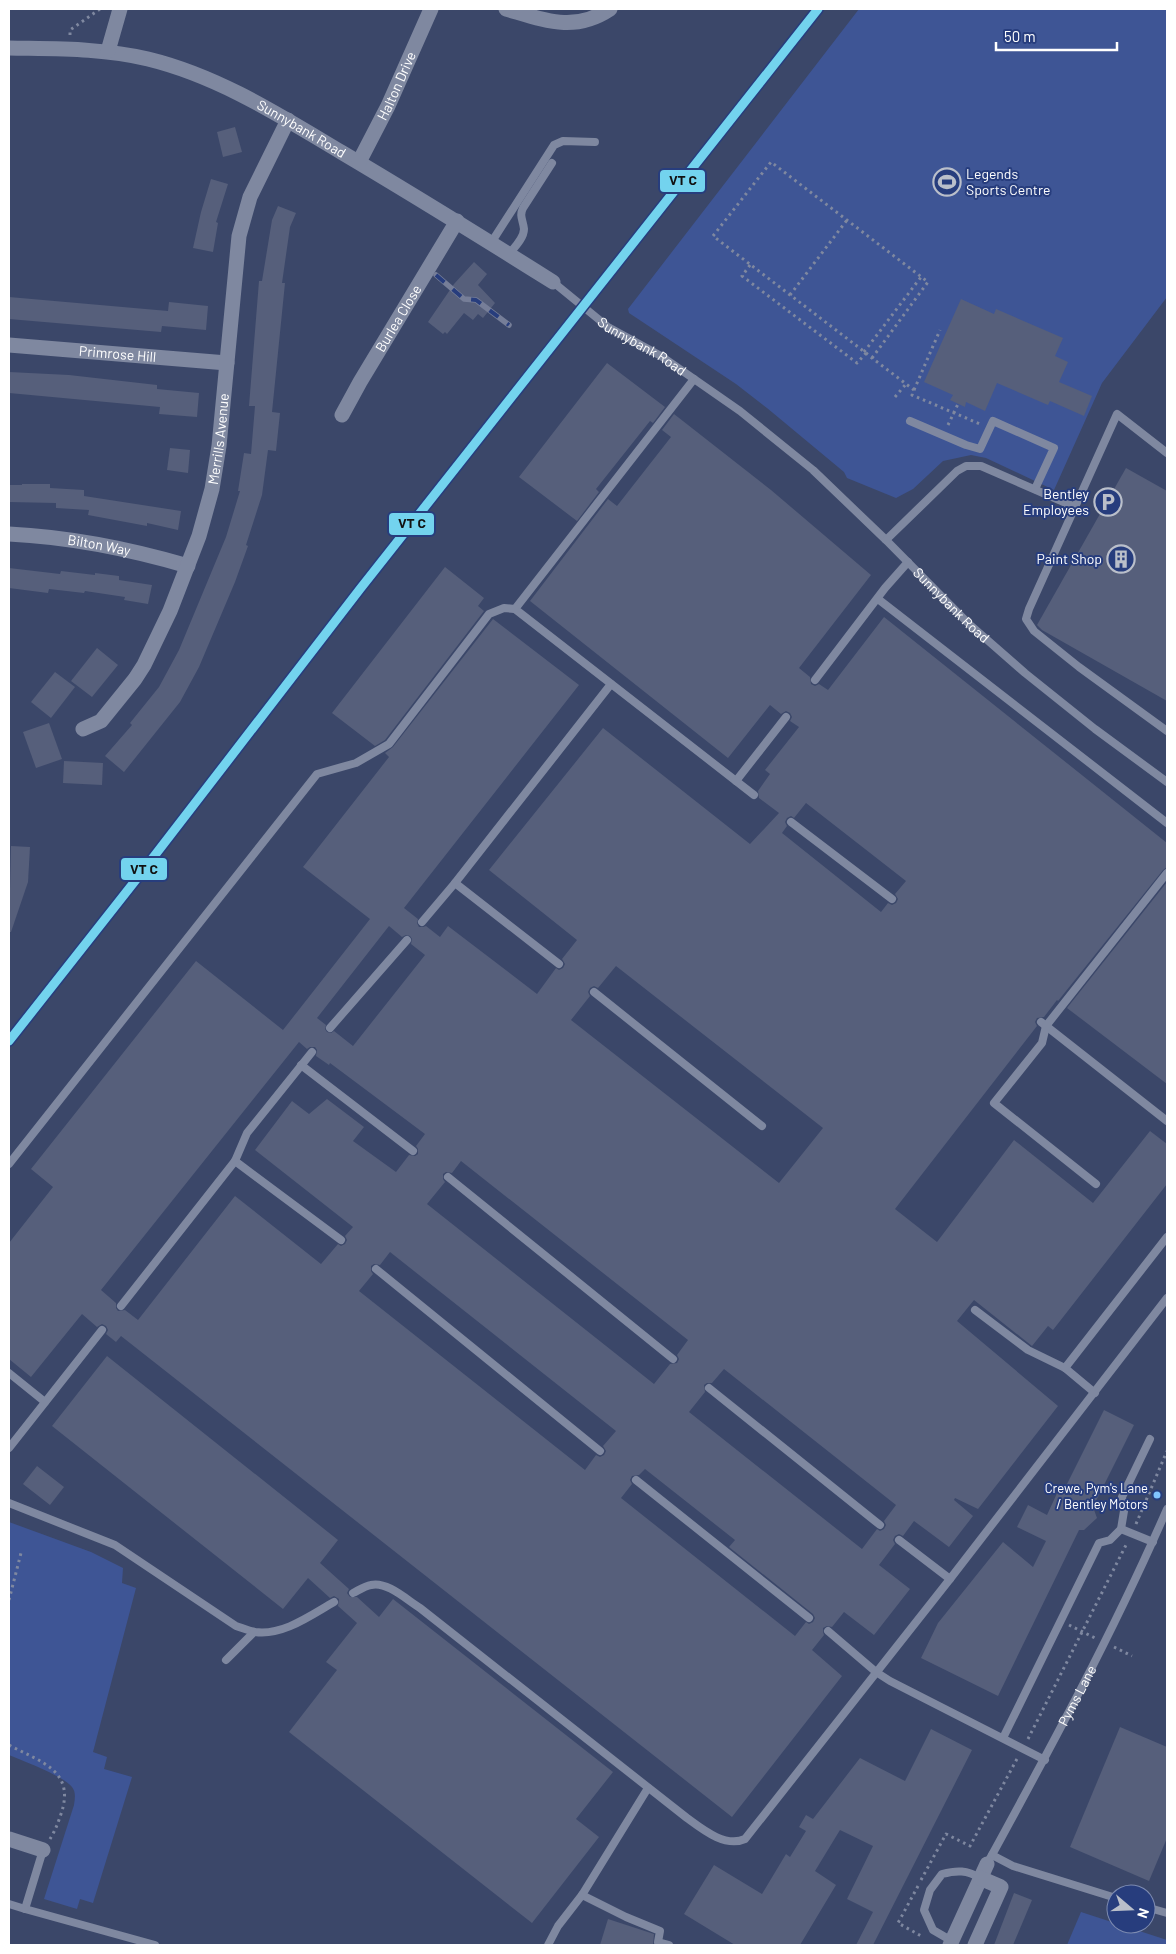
<svg xmlns="http://www.w3.org/2000/svg" width="1176" height="1954" font-family="Barlow,sans-serif">
<style>
.green{fill:#3e5595}
.building{fill:#565f7b;fill-rule:evenodd}
.lines{fill:none;stroke-linecap:round;stroke-linejoin:round}
.path{stroke:#7f88a0;stroke-width:3;stroke-dasharray:2.5 4;stroke-linecap:butt}
.service{stroke:#7f88a0;stroke-width:8}
.minor{stroke:#7f88a0;stroke-width:15}
.rail-casing{stroke:#767e98;stroke-width:5.5}
.rail{stroke:#273d7d;stroke-width:4;stroke-dasharray:11;stroke-linecap:butt}
.rail-1-casing{stroke:#273d7d;stroke-width:12}
.rail-1{stroke:#73d3ee;stroke-width:9}
.bus-dot{fill:#80c4ff;stroke:#273d7d;stroke-width:2}
.labels{text-anchor:middle;stroke-width:4;stroke-linejoin:round;paint-order:stroke}
.bus-label{font-size:13px;fill:#fff;stroke:#273d7d;text-anchor:end}
.street-label{font-size:14px;fill:#fff;stroke:#273d7d}
.poi-label{font-size:14px;fill:#fff;stroke:#273d7d;text-anchor:end}
.line-badge{stroke:#273d7d;stroke-width:2}
.pale-badge-label{font-size:14px;text-anchor:middle;font-weight:bold;fill:#111}
</style>
<rect width="100%" height="100%" fill="#3b4769"/>
<!-- green -->
<g class="green">
<polygon points="859,9 1167,9 1167,297 1102,383 1054,490 986,458 971,455 943,461 913,489 896,498 847,478 844,472 767,408 736,384 629,313 628,309"/>
<path d="M9,1522l82,30 32,16 -1,15 14,5 -43,164 14,5 -3,12 28,8 -39,126 -13,-4 -3,10 -33,-10 30,-94c1,-7 2,-13 -2,-18 -10,-12 -49,-26 -63,-32z"/>
<polygon points="1081,1912 1167,1940 1167,1945 1067,1945"/>
</g>
<!-- building -->
<g class="building">
<polygon points="235,127 242,152 223,157 217,132"/>
<polygon points="211,179 228,184 216,222 218,223 213,252 193,248 201,212"/>
<polygon points="278,206 296,213 290,227 282,283 285,283 272,412 280,413 276,451 268,450 262,495 246,545 248,546 235,582 199,667 180,702 124,772 105,756 132,725 130,723 159,687 179,650 226,537 240,491 238,491 244,453 251,454 255,406 249,406 259,281 262,281 272,220"/>
<polygon points="474,262 487,274 478,285 495,303 483,318 478,314 473,320 464,313 447,334 445,332 443,334 428,322 454,284"/>
<polygon points="9,297 168,311 169,302 208,306 206,330 162,326 161,332 9,319"/>
<polygon points="961,299 994,314 996,309 1063,338 1055,356 1068,362 1059,382 1092,396 1084,416 1050,401 1048,405 997,383 985,411 966,402 965,407 950,400 953,395 924,382"/>
<polygon points="607,363 665,407 653,423 650,421 596,489 599,492 577,521 519,477"/>
<polygon points="9,372 69,375 157,385 157,389 199,393 197,417 159,414 160,407 9,393"/>
<path d="M674,414l97,76 100,85 -72,93 11,9 1,7 4,2 4,-2 9,6 56,-73 283,226v24l-4,3 -105,131 -1,-1 -13,17 -7,1 -2,4 2,4 -142,183 42,33 77,-102 79,63 57,-72 17,13v40l-114,146 -5,-4 -16,20 -58,-46 -17,21 101,85 -80,103 -23,-11 -1,2 19,16 -24,31 -35,-26 -11,15 -4,-2 -4,2 -2,4 2,4 -16,21 31,24 -36,46 -30,-23 -12,15 -5,-1 -4,2v4l1,3 -12,15 30,26 -110,141 -611,-481 -5,6 -10,-8 2,-4 -2,-4 -4,-2 -5,3 -15,-13 -51,63 -22,-18v-116l44,-56 -22,-18 165,-208 87,69 87,-111 -67,-52 86,-110 -4,-4 8,-6 100,-128 86,66 -175,223 14,11 -1,4 2,4h4l3,-1 14,11 8,-11 89,68 19,-26 3,2 4,-2 2,-4 -3,-5 15,-19 -88,-70 114,-142 147,116 29,-31 -20,-15 -1,-7 12,-17 -5,-4 34,-43 -9,-6 2,-4 -2,-4 -4,-2 -5,3 -11,-9 -42,53 -198,-157 78,-102 9,7 54,-69 -9,-7zM806,803l100,78 -11,13 3,5 -2,4 -4,2 -4,-2 -7,9 -99,-79 5,-7 -2,-4 2,-4 4,-2 3,2zM389,926l13,11 4,-2 4,1 2,3 -1,5 14,11 -72,91 -19,-15 -3,2 -4,-1 -2,-3 1,-4 -9,-7zM616,966l207,162 -44,55 -208,-163 19,-24 -2,-4 2,-4 4,-2 4,2zM299,1042l8,7 3,-2h5l2,3 -1,6 13,9 1,-2 95,71 -9,12 2,3v5l-3,2 -6,-1 -13,17 -43,-31 11,-14 -37,-28 -18,15 -17,-13 -37,49 98,77 -8,9 2,4 -2,4 -4,2 -3,-2 -17,20 -86,-68 -97,124 -13,-10 -7,1 -2,-3v-5l-15,-13zM461,1161l227,179 -11,15 2,4 -2,4 -7,1 -16,20 -227,-180 18,-22 -2,-3v-5l3,-2 6,1zM390,1252l226,179 -13,15 3,5 -2,4 -4,2 -4,-2 -11,15 -226,-179 14,-17 -2,-3v-5l3,-2 6,1zM724,1369l172,136 -12,16 2,4 -2,4 -4,2 -3,-2 -15,20 -173,-137 16,-20 -1,-7 3,-2h5zM645,1469l90,71 -6,7 84,67 2,4 -2,4 -4,2 -3,-2 -11,14 -174,-138 11,-14 -2,-4 2,-4 7,-1z"/>
<polygon points="170,448 190,450 188,473 167,470"/>
<polygon points="1126,468 1167,491 1167,701 1042,630 1037,625"/>
<polygon points="22,484 50,484 50,488 84,490 84,496 181,511 178,530 147,523 147,526 88,515 89,510 56,508 56,503 9,502 9,485 22,485"/>
<polygon points="445,567 484,598 478,606 484,611 385,740 375,746 332,713"/>
<polygon points="9,568 60,574 61,571 95,575 95,573 119,576 119,580 152,585 148,604 124,600 125,597 85,591 84,593 49,589 48,593 9,588"/>
<polygon points="97,648 118,665 92,697 71,681"/>
<polygon points="55,672 75,687 51,718 31,702"/>
<polygon points="49,723 62,759 36,768 23,732"/>
<polygon points="64,761 103,763 102,785 63,783"/>
<polygon points="11,846 30,847 28,882 11,932 9,932"/>
<polygon points="1167,882 1167,1084 1067,1008"/>
<polygon points="107,1356 338,1540 320,1563 349,1589 347,1593 350,1597 357,1597 379,1617 393,1599 613,1772 576,1819 599,1837 532,1923 289,1732 337,1670 326,1662 357,1623 338,1606 339,1599 334,1596 330,1598 308,1578 283,1609 52,1426"/>
<polygon points="1104,1410 1134,1425 1093,1507 1097,1518 1084,1530 1079,1530 998,1696 921,1658 938,1623 1003,1542 1033,1567 1046,1541 1017,1527 1028,1505 1047,1515 1059,1489 1063,1492"/>
<polygon points="37,1466 64,1487 50,1505 23,1484"/>
<polygon points="1120,1727 1167,1747 1167,1838 1149,1881 1070,1847"/>
<polygon points="931,1729 972,1750 873,1945 856,1945 873,1912 847,1899 873,1846 840,1830 815,1871 836,1885 800,1945 735,1945 684,1914 714,1865 762,1894 786,1854 790,1857 806,1831 799,1827 806,1815 813,1819 860,1758 905,1781"/>
<polygon points="1014,1893 1032,1900 1013,1945 994,1945"/>
<polygon points="608,1919 654,1934 653,1945 600,1945"/>
</g>
<g class="lines">
<!-- path -->
<g class="path">
<polyline points="70,35 70,30 100,9"/>
<polyline points="750,265 742,276 857,363 866,353"/>
<polyline points="790,295 847,220"/>
<polyline points="864,352 921,277"/>
<polyline points="872,358 928,282 771,162 713,236 866,353 872,358 914,390 912,395 980,424"/>
<polyline points="914,390 940,330"/>
<polyline points="895,397 906,384"/>
<polyline points="948,425 958,404"/>
<polyline points="1136,1524 1167,1451"/>
<polyline points="9,1600 21,1553"/>
<polyline points="1069,1625 1095,1638"/>
<polyline points="1114,1647 1132,1656"/>
<polyline points="1028,1739 1127,1543"/>
<path d="M9,1745c31,17 67,25 52,69 -3,9 -6,17 -11,25"/>
<polyline points="921,1880 946,1834 970,1846 1018,1757"/>
<polyline points="918,1886 898,1923 923,1937"/>
</g>
<!-- service -->
<g class="service">
<polyline points="491,243 554,145 563,141 595,142"/>
<path d="M509,254c6,-7 15,-16 15,-25 -1,-9 -5,-13 -1,-21l29,-45"/>
<path id="s1" d="M553,282l55,45 53,29 79,55 73,59 73,70 83,84 56,49 70,56 72,53"/>
<polyline points="694,379 515,609 754,795"/>
<polyline points="910,421 966,445 980,449 993,421 1054,448 1035,489"/>
<polyline points="1167,453 1117,414 1029,609 1026,619 1034,631 1079,667 1167,731"/>
<polyline points="886,540 957,471 966,466 981,466 1075,507"/>
<polyline points="878,599 1167,823"/>
<polyline points="815,680 885,588 908,562"/>
<polyline points="736,781 786,717"/>
<polyline points="791,822 892,899"/>
<polyline points="455,883 559,964"/>
<polyline points="422,922 455,883 611,684"/>
<polyline points="594,992 762,1126"/>
<polyline points="1041,1022 1167,1121"/>
<polyline points="330,1028 407,940"/>
<polyline points="301,1065 413,1151"/>
<polyline points="235,1161 341,1240"/>
<polyline points="9,1164 317,774 356,763 389,744 489,614 504,608 515,609"/>
<polyline points="448,1177 673,1359"/>
<polyline points="1096,1184 994,1103 1042,1043 1046,1026 1167,873"/>
<polyline points="376,1269 600,1451"/>
<polyline points="121,1306 235,1161 247,1133 312,1052"/>
<polyline points="975,1310 1028,1350 1065,1368 1095,1393"/>
<polyline points="1065,1368 1167,1237"/>
<polyline points="9,1373 45,1402"/>
<polyline points="709,1388 880,1525"/>
<polyline points="9,1448 102,1330"/>
<polyline points="636,1480 809,1618"/>
<path d="M9,1503l106,42 121,81c6,2 13,5 19,6 28,4 56,-17 79,-30"/>
<polyline points="1121,1529 1153,1542"/>
<polyline points="899,1540 950,1579"/>
<path d="M353,1593c6,-3 12,-7 18,-8 16,-4 36,15 49,23l267,210c15,11 38,30 58,21l205,-260 217,-281"/>
<polyline points="828,1631 876,1672 890,1681 1045,1760"/>
<polyline points="226,1660 254,1632"/>
<polyline points="1003,1738 1099,1543 1110,1540 1121,1529 1124,1511 1122,1497 1150,1439"/>
<polyline points="43,1850 25,1909 155,1945"/>
<polyline points="992,1855 1013,1866 1116,1898"/>
<path id="s2" d="M987,1864c64,-117 127,-233 180,-355"/>
<polyline points="582,1895 626,1917 660,1931 658,1942 669,1945"/>
<polyline points="9,1904 25,1909"/>
<polyline points="1146,1907 1167,1913"/>
<path d="M952,1941l-19,-11 -9,-20 6,-20 12,-16c15,-4 25,-4 38,4"/>
<polyline points="548,1945 558,1926 582,1895 648,1788"/>
</g>
<!-- minor -->
<g class="minor">
<path d="M506,9c38,11 68,24 104,0"/>
<path id="s3" d="M9,48c47,1 93,0 139,11 70,17 131,56 193,93 71,42 142,86 212,130"/>
<polyline points="108,51 120,9"/>
<path id="s4" d="M359,162l29,-56 43,-97"/>
<path id="s5" d="M9,345l218,18"/>
<path id="s6" d="M342,415l18,-33 97,-161"/>
<path id="s7" d="M9,534c60,3 121,15 179,32"/>
<path id="s8" d="M83,729l18,-8 34,-42 9,-14 26,-54 29,-75 13,-47 7,-43 20,-210 11,-39 38,-77"/>
<polyline points="9,1839 43,1850"/>
<polyline points="950,1945 987,1864"/>
<polyline points="975,1945 1001,1887 980,1878"/>
</g>
<!-- rail casing -->
<g class="rail-casing">
<polyline id="rail" points="436,275 464,299 476,300 509,325"/>
</g>
<!-- rail -->
<use href="#rail" class="rail"/>
<!-- rail-1 casing -->
<g class="rail-1-casing">
<polyline id="rail-1" points="9,1041 135,881 360,589 818,9"/>
</g>
<!-- rail-1 -->
<use href="#rail-1" class="rail-1"/>
</g>
<!-- icons -->
<defs>
<g id="stadium-ring" transform="scale(1.4375)"><circle r="9.5" fill="#273d7d" stroke="#babfca" stroke-width="1.5"/><path d="M0-5a6.5 5 0 1 0 0 10a6.5 5 0 1 0 0-10ZM-3.5-1.8h7v3.6h-7Z" fill="#babfca"/></g>
<g id="parking-ring" transform="scale(1.4375)"><circle r="9.5" fill="#273d7d" stroke="#babfca" stroke-width="1.5"/><path d="M-3.5-5.5H1a3.5 3.5 0 0 1 0 7H-1V5.5H-3.5ZM-1-3.4V-.6H.8a1.4 1.4 0 0 0 0-2.8Z" fill="#babfca"/></g>
<g id="building-ring" transform="scale(1.4375)"><circle r="9.5" fill="#273d7d" stroke="#babfca" stroke-width="1.5"/><path d="M-4-6H4V6H1V3H-1V6H-4ZM-2.5-4.3h1.7v1.8h-1.7ZM.8-4.3h1.7v1.8H.8ZM-2.5-1h1.7V.8h-1.7ZM.8-1h1.7V.8H.8Z" fill="#babfca"/></g>
</defs>
<g fill-rule="evenodd">
<use href="#stadium-ring" x="947" y="182"/>
<use href="#parking-ring" x="1108" y="502"/>
<use href="#building-ring" x="1121" y="559"/>
</g>
<!-- markers -->
<circle class="bus-dot" cx="1157" cy="1495" r="4.5"/>
<g class="labels">
<!-- bus labels -->
<g class="bus-label">
<text x="1148" y="1493">Crewe, Pym's Lane<tspan x="1148" dy="16">/ Bentley Motors</tspan></text>
</g>
<!-- street labels -->
<g class="street-label">
<text dy="5" stroke="none"><textPath href="#s4" startOffset="85">Halton Drive</textPath></text>
<text dy="5" stroke="none"><textPath href="#s3" startOffset="309">Sunnybank Road</textPath></text>
<text dy="5" stroke="none"><textPath href="#s6" startOffset="112">Burlea Close</textPath></text>
<text dy="5" stroke="none"><textPath href="#s1" startOffset="110">Sunnybank Road</textPath></text>
<text dy="5" stroke="none"><textPath href="#s5" startOffset="109">Primrose Hill</textPath></text>
<text dy="5" stroke="none"><textPath href="#s8" startOffset="330">Merrills Avenue</textPath></text>
<text dy="5" stroke="none"><textPath href="#s7" startOffset="91">Bilton Way</textPath></text>
<text dy="5" stroke="none"><textPath href="#s1" startOffset="515">Sunnybank Road</textPath></text>
<text dy="5" stroke="none"><textPath href="#s2" startOffset="191">Pyms Lane</textPath></text>
</g>
<!-- poi labels -->
<g class="poi-label">
<text x="966" y="179" text-anchor="start">Legends<tspan x="966" dy="16">Sports Centre</tspan></text>
<text x="1089" y="499">Bentley<tspan x="1089" dy="16">Employees</tspan></text>
<text x="1102" y="564">Paint Shop</text>
</g>
</g>
<g class="line-badge">
<rect x="659" y="169" width="47" height="24" rx="5" fill="#73d3ee"/>
<rect x="388" y="512" width="47" height="24" rx="5" fill="#73d3ee"/>
<rect x="120" y="857" width="48" height="24" rx="5" fill="#73d3ee"/>
</g>
<g class="pale-badge-label">
<text x="683" y="185">VT C</text>
<text x="412" y="528">VT C</text>
<text x="144" y="874">VT C</text>
</g>
<!-- border -->
<rect width="1176" height="1954" fill="none" stroke="#ffffff" stroke-width="20"/>
<!-- north arrow -->
<g transform="translate(1131 1909) rotate(109)"><circle r="24" fill="#273d7d" stroke="#7d8bb1"/>
<path d="M0-4L9 19L0 12L-9 19Z" fill="#babfca"/>
<text y="-8" font-size="14" font-weight="bold" text-anchor="middle" fill="#ffffff">N</text>
</g>
<!-- scale -->
<path d="M996 42v8h121v-8" fill="none" stroke="#ffffff" stroke-width="2.5"/>
<text x="1004" y="42" font-size="15" fill="#ffffff" stroke="#273d7d" stroke-width="4" paint-order="stroke">50 m</text>
</svg>
